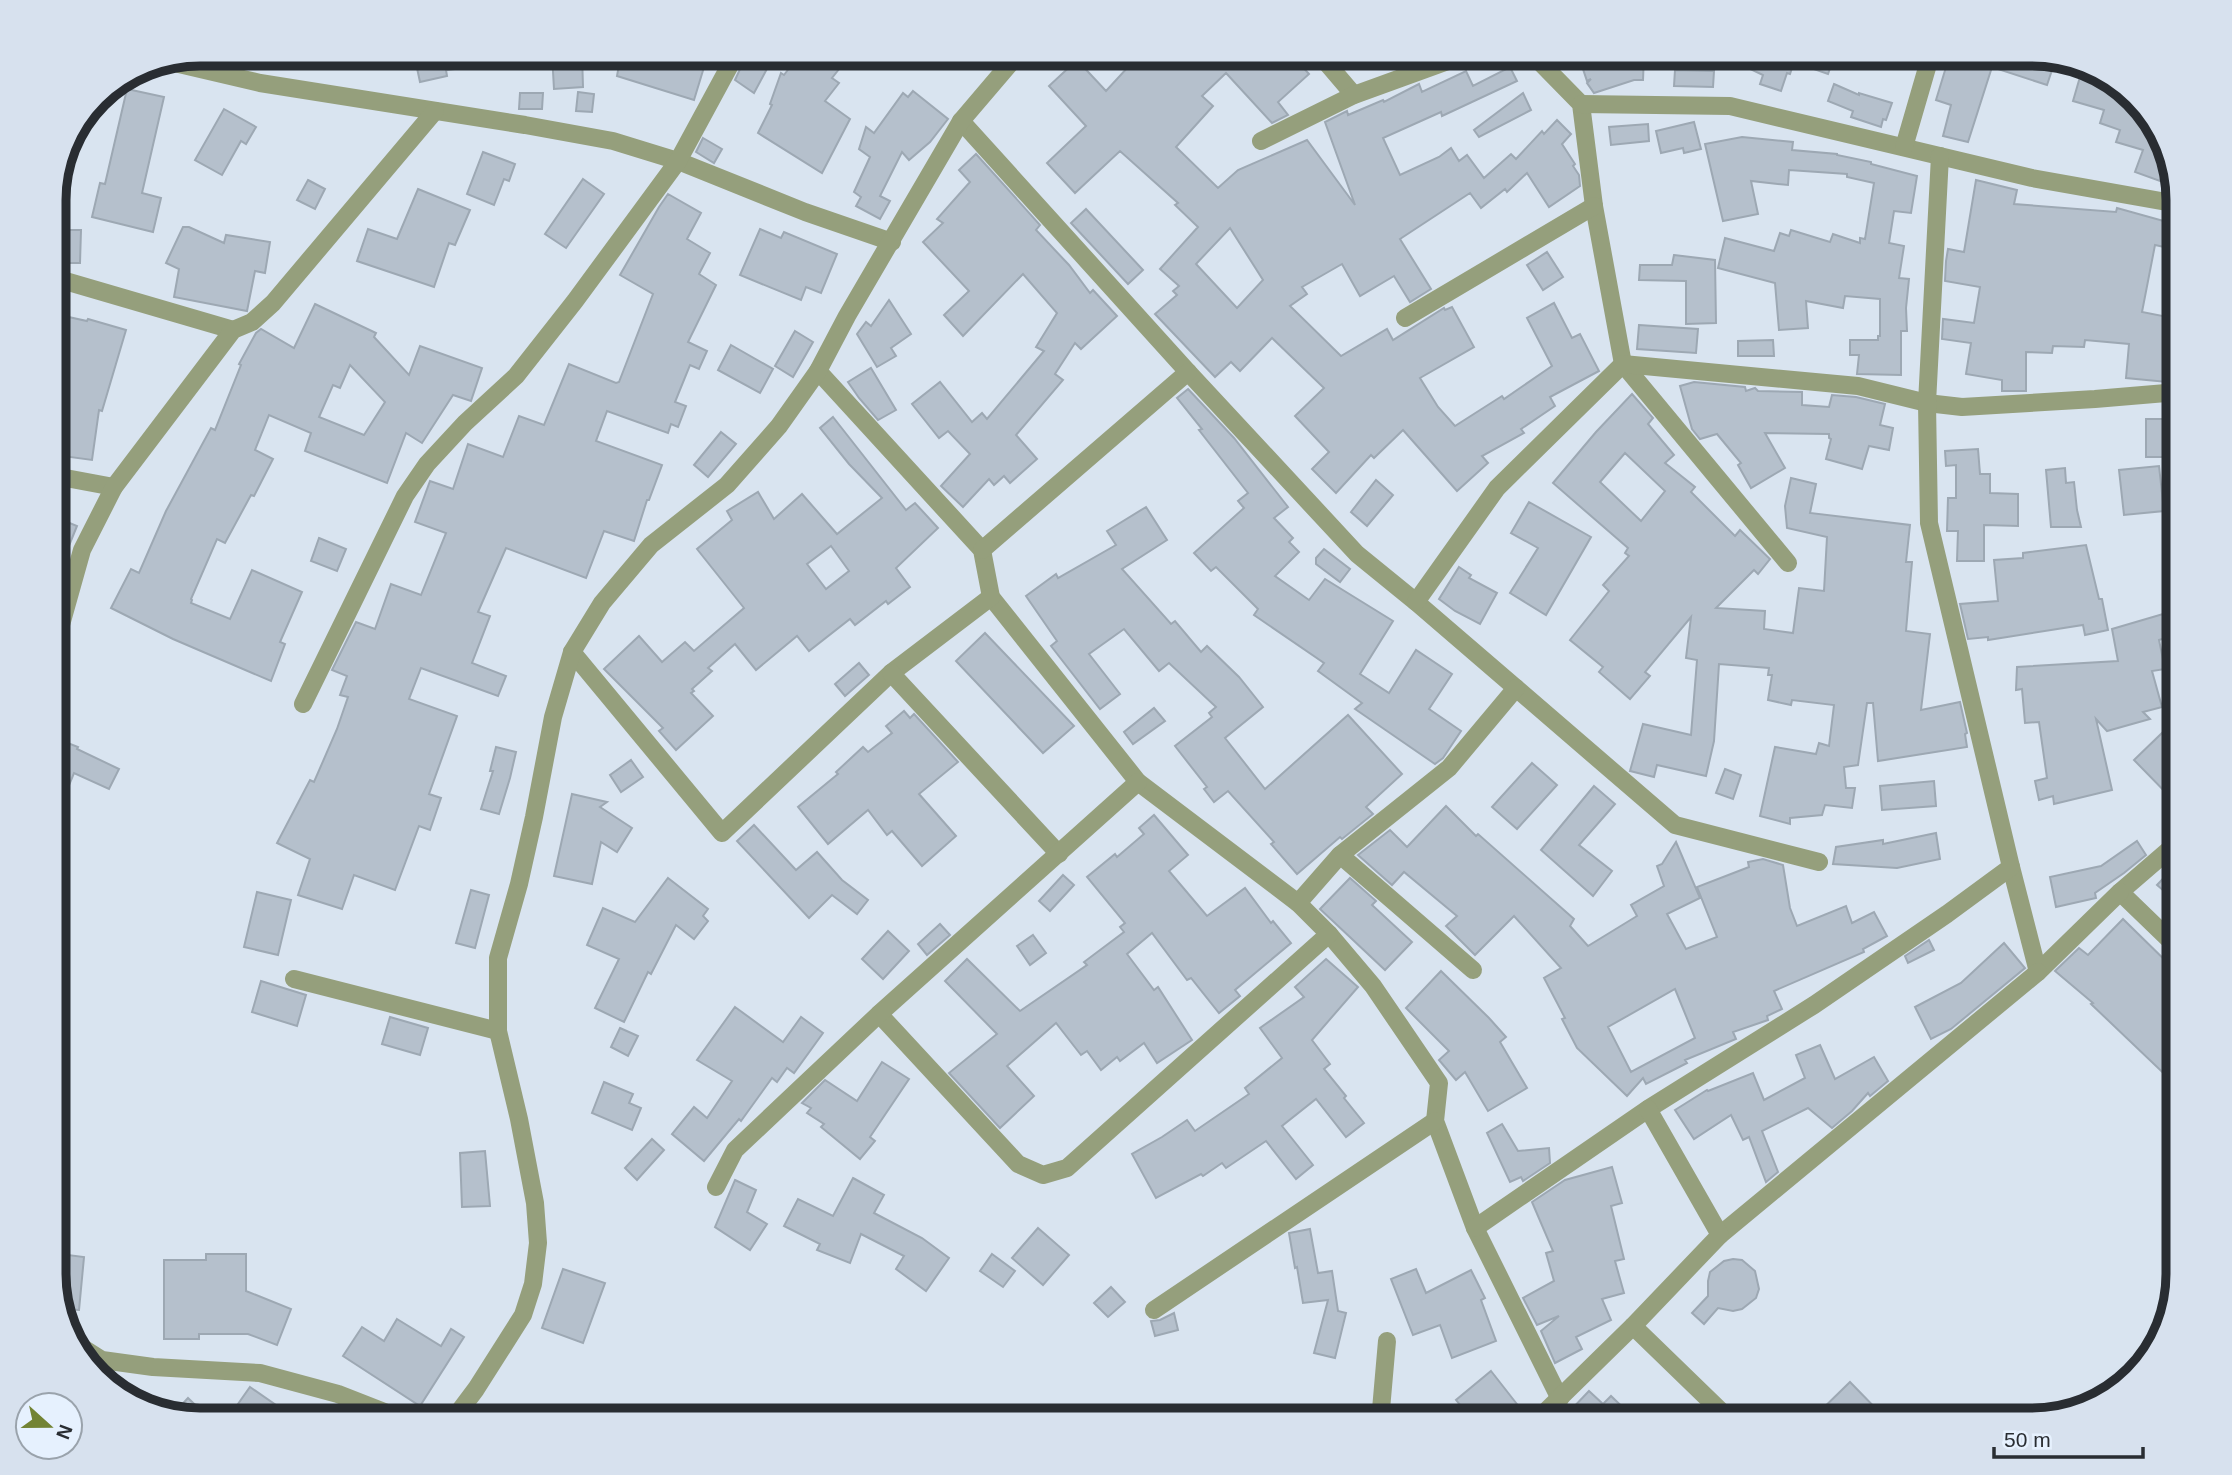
<svg xmlns="http://www.w3.org/2000/svg" width="2232" height="1475" font-family="Arial,sans-serif">
<style>
.building{fill:#b5c0cc;stroke:#9da8b3;stroke-width:2;fill-rule:evenodd}
.lines{fill:none;stroke-linecap:round;stroke-linejoin:round}
.minor{stroke:#959f7c;stroke-width:18}
.rim{fill:none;stroke:#292d32;stroke-width:9}
</style>
<rect width="100%" height="100%" fill="#d9e4f0"/>
<!-- building -->
<g class="building">
<polygon points="414,54 488,54 489,65 446,70 447,76 420,82"/>
<polygon points="552,54 582,54 583,87 554,89"/>
<polygon points="621,54 708,54 694,100 617,76"/>
<polygon points="747,54 752,54 769,65 754,93 735,80"/>
<polygon points="800,54 851,54 832,78 839,83 825,101 850,119 822,173 758,133 772,105 770,104 781,73 784,75"/>
<path d="M1140,54h151l18,20 -31,28 10,13 -16,8 -46,-50 -24,23 11,10 -37,41 42,41 20,-18 69,-30 48,65 -30,-83 22,-11 1,4 35,-15 1,2 35,-18 3,8 44,-21 7,15 37,-19 7,14 -75,35 -1,-4 -58,26 17,37 39,-18 12,-9 8,13 8,-6 17,23 27,-24 5,5 26,-28 2,3 13,-14 14,14 -9,10 13,20 -2,2 6,9 1,11 -31,21 -22,-34 -20,19 -2,-3 -24,19 -11,-15 -70,46 31,50 -21,13 -16,-26 -34,20 -18,-32 -40,23 5,7 -17,12 51,50 46,-27 6,11 51,-32 1,2 7,-3 22,40 -54,31 18,29 17,19 47,-30 2,3 48,-33 -25,-48 27,-15 18,35 8,-4 19,37 -49,26 5,9 -34,23 3,4 -42,23 6,7 -31,28 -54,-61 -29,28 -3,-3 -35,38 -24,-24 17,-17 -34,-36 29,-28 -52,-50 -32,33 -9,-9 -16,15 -60,-63 22,-19 -4,-4 6,-5 -19,-17 38,-42 -23,-22 3,-2 -58,-52 -45,42 -28,-30 39,-37 -37,-40 28,-26 29,31zM1230,228l33,52 -26,28 -41,-44z"/>
<polygon points="1578,54 1644,54 1643,80 1634,80 1594,93 1587,83 1591,79 1587,81"/>
<polygon points="1719,54 1835,54 1828,74 1794,62 1790,74 1787,73 1781,91 1760,84 1763,75"/>
<polygon points="1950,54 2031,54 2055,61 2047,85 1992,67 1968,142 1943,136 1951,105 1936,100"/>
<polygon points="1675,70 1714,71 1713,87 1674,86"/>
<polygon points="2082,70 2112,79 2158,128 2167,160 2160,181 2135,172 2143,150 2116,142 2120,130 2100,123 2104,110 2073,101"/>
<polygon points="1834,84 1859,95 1859,93 1892,103 1886,120 1883,119 1881,127 1851,117 1853,111 1828,101"/>
<polygon points="127,89 164,97 142,193 161,198 153,232 92,217 100,183 105,184"/>
<polygon points="913,91 948,119 930,142 909,160 902,152 880,196 890,201 880,219 856,206 861,197 854,192 870,157 859,149 866,127 874,133 903,93 908,97"/>
<polygon points="578,92 594,94 592,112 576,111"/>
<polygon points="520,93 543,93 542,109 519,109"/>
<polygon points="1523,93 1531,110 1479,137 1474,130"/>
<polygon points="224,109 256,127 246,144 241,141 222,175 195,160"/>
<polygon points="1694,122 1701,149 1684,153 1683,148 1661,153 1656,131"/>
<polygon points="1648,124 1649,141 1611,145 1609,127"/>
<polygon points="1742,137 1793,142 1792,150 1837,154 1837,155 1871,162 1871,164 1917,176 1911,213 1894,211 1889,243 1904,246 1899,278 1909,279 1906,308 1907,331 1901,331 1901,375 1857,374 1859,355 1850,355 1850,340 1878,340 1878,336 1880,336 1880,299 1845,296 1843,308 1806,301 1808,328 1779,330 1775,283 1718,268 1725,238 1774,251 1780,233 1789,236 1791,230 1830,242 1833,234 1860,243 1860,238 1865,239 1874,183 1847,177 1847,174 1789,170 1788,185 1751,181 1758,214 1723,221 1705,144"/>
<polygon points="703,138 722,149 714,163 696,152"/>
<polygon points="483,152 515,164 509,181 504,179 494,205 467,194"/>
<polygon points="976,154 1040,225 1036,230 1069,265 1090,293 1093,290 1117,316 1081,349 1075,343 1055,374 1063,380 1016,435 1037,459 1010,483 1004,476 994,485 989,479 963,507 941,486 970,454 948,431 939,438 912,404 940,382 972,422 982,413 987,419 1044,351 1036,347 1057,313 1023,274 963,336 944,315 969,291 923,242 943,223 937,219 970,182 959,170"/>
<polygon points="583,179 604,194 566,248 545,234"/>
<polygon points="308,180 325,189 315,209 297,200"/>
<polygon points="1976,180 2017,190 2014,204 2116,212 2117,208 2178,225 2178,250 2155,245 2142,312 2178,319 2178,346 2171,345 2167,382 2126,378 2129,344 2085,340 2084,347 2053,346 2052,353 2026,352 2026,391 2002,391 2002,380 1966,374 1971,343 1942,339 1943,319 1974,323 1980,287 1945,281 1946,261 1948,249 1964,252"/>
<polygon points="418,189 470,210 455,245 449,243 434,287 357,261 368,229 397,239"/>
<polygon points="668,194 701,213 687,239 710,253 699,274 716,285 688,342 707,351 699,369 690,365 675,402 686,406 678,427 671,424 668,433 607,411 596,441 662,465 649,500 647,500 634,541 604,531 586,578 506,548 478,612 490,616 472,663 506,676 498,696 421,668 409,699 457,716 429,794 441,798 430,830 419,826 395,890 354,875 342,909 298,895 310,859 277,843 310,780 314,782 337,729 348,697 340,695 347,676 332,670 356,622 375,629 391,584 421,595 446,533 415,522 430,481 453,489 468,444 503,457 519,416 544,425 569,364 616,383 619,382 653,294 620,275 659,207"/>
<polygon points="1086,209 1143,270 1128,284 1071,223"/>
<polygon points="183,227 189,227 224,243 226,235 270,242 265,273 255,271 247,311 174,297 179,269 166,263"/>
<polygon points="760,229 781,238 784,232 837,254 821,293 806,287 801,300 740,275"/>
<polygon points="62,230 81,230 80,263 62,263"/>
<polygon points="1547,252 1563,277 1543,290 1527,265"/>
<polygon points="1674,255 1715,260 1716,323 1686,324 1686,281 1639,280 1640,265 1672,265"/>
<polygon points="889,300 911,334 891,348 896,356 877,367 857,334 866,322 871,326"/>
<path d="M315,304l61,29 -2,4 35,38 11,-29 62,22 -11,33 -18,-6 -31,48 -16,-10 -19,50 -82,-32 6,-18 -42,-18 -14,35 18,9 -19,37 -3,-1 -26,48 -8,-4 -26,60 1,1 -1,3 39,16 22,-49 50,22 -22,50 5,2 -14,37 -98,-42 -62,-31 20,-39 8,4 27,-62 45,-83 4,2 26,-65 -2,-1 17,-31 5,-4 33,19zM350,365l35,37 -21,33 -45,-18 14,-32 7,3z"/>
<polygon points="55,314 87,321 88,319 126,330 102,411 99,410 92,460 55,455"/>
<polygon points="1639,325 1698,329 1696,353 1637,349"/>
<polygon points="795,331 813,342 793,377 775,366"/>
<polygon points="1773,340 1774,356 1738,356 1738,341"/>
<polygon points="731,345 773,369 760,393 718,370"/>
<polygon points="871,368 896,410 878,420 859,398 848,382"/>
<polygon points="1694,382 1745,387 1746,391 1755,388 1758,391 1802,392 1802,405 1829,407 1832,395 1856,397 1885,404 1880,425 1893,428 1889,450 1869,446 1862,469 1826,459 1831,439 1829,438 1829,434 1765,433 1785,468 1751,488 1738,465 1741,463 1717,434 1700,439 1692,429 1680,386"/>
<polygon points="1188,389 1234,438 1288,507 1274,518 1293,538 1289,542 1299,552 1275,576 1309,600 1325,579 1393,621 1360,674 1389,693 1416,650 1452,674 1429,709 1461,731 1443,758 1435,764 1355,709 1362,703 1318,671 1324,663 1254,615 1258,609 1216,567 1211,571 1194,553 1244,508 1238,501 1248,493 1199,430 1202,429 1177,398"/>
<path d="M1632,394l21,24 -5,6 26,31 -9,8 30,24 -4,5 44,44 5,-6 30,29 -12,15 -4,-4 -38,38 49,3 -1,18 29,4 6,-45 25,3 3,-54 -40,-9 -2,-22 6,-28 25,6 -6,29 100,12 -4,37h6l-6,69 24,3 -9,76 39,-8 7,31 -2,1 2,13 -89,14 -5,-58h-6l-9,62 -14,2 2,21h9l-3,20 -27,-3 -3,10 -32,3v6l-30,-8 15,-69 41,7 3,-11 10,3 5,-41 -42,-5 -1,5 -23,-5 4,-25h-4l1,-7 -50,-4 -5,77 -8,35 -49,-11 -3,12 -24,-6 13,-47 48,11 6,-75 -11,-2 5,-41 -46,55 5,4 -20,23 -31,-27 4,-5 -33,-27 39,-49 -6,-6 26,-29 -4,-3 3,-5 -75,-65 43,-51zM1625,453l40,38 -24,30 -41,-39z"/>
<path d="M833,417l73,93 9,-7 23,25 -42,40 14,19 -22,17 -2,-3 -31,24 -5,-6 -41,32 -12,-15 -41,34 -21,-26 -27,24 4,3 -20,18 2,2 -3,2 22,23 -37,34 -17,-19 4,-3 -59,-59 35,-33 23,26 23,-20 9,9 50,-43 -47,-59 35,-29 -5,-9 31,-19 16,27 28,-25 35,40 45,-36 -33,-34 -29,-36zM831,546l18,25 -23,18 -19,-25z"/>
<rect x="2146" y="419" width="26" height="38"/>
<polygon points="721,432 736,444 708,477 694,465"/>
<polygon points="1978,449 1980,474 1990,474 1990,493 2018,494 2018,526 1984,525 1984,561 1957,561 1958,531 1947,531 1948,498 1956,498 1956,465 1946,466 1945,451"/>
<polygon points="2159,466 2164,511 2124,515 2119,470"/>
<polygon points="2065,468 2066,483 2074,482 2077,510 2081,527 2051,527 2046,470"/>
<polygon points="1376,480 1393,495 1367,526 1351,512"/>
<polygon points="1529,502 1591,537 1546,615 1510,593 1538,548 1511,533"/>
<polygon points="1146,507 1167,540 1122,569 1171,624 1175,621 1201,652 1207,646 1239,677 1263,707 1225,738 1265,789 1348,715 1402,774 1366,807 1373,814 1342,839 1340,837 1297,874 1271,844 1274,842 1228,791 1214,802 1204,789 1207,787 1175,746 1212,717 1209,713 1216,707 1169,663 1159,671 1124,629 1089,654 1120,694 1100,709 1051,646 1057,641 1026,596 1056,574 1058,578 1116,545 1107,531"/>
<polygon points="55,517 77,526 55,580"/>
<polygon points="319,538 346,549 337,571 311,561"/>
<polygon points="2086,545 2099,599 2102,599 2108,630 2085,635 2083,625 1988,640 1988,637 1968,639 1960,604 1998,601 1994,560 2023,558 2023,553"/>
<polygon points="1324,549 1350,569 1340,582 1316,564 1316,558"/>
<polygon points="1459,567 1471,575 1469,578 1497,593 1480,624 1455,611 1439,599"/>
<polygon points="2163,614 2169,637 2159,640 2165,669 2152,671 2162,707 2143,712 2150,719 2107,731 2096,719 2112,790 2054,804 2053,796 2039,800 2035,781 2047,778 2039,722 2025,723 2022,689 2016,690 2017,667 2118,661 2112,629"/>
<polygon points="985,633 1074,726 1043,753 956,661"/>
<polygon points="859,663 869,675 845,696 835,684"/>
<polygon points="1154,708 1165,721 1133,744 1124,732"/>
<polygon points="904,711 910,718 914,714 958,762 919,794 956,836 922,866 892,831 887,835 868,810 828,844 798,807 838,774 836,772 863,747 868,752 892,733 886,726"/>
<polygon points="2163,732 2178,748 2178,805 2134,760"/>
<polygon points="55,738 78,747 77,749 119,769 109,789 74,773 55,819"/>
<polygon points="496,747 516,752 510,778 499,814 481,809 493,771 490,771"/>
<polygon points="631,760 643,777 621,792 610,775"/>
<polygon points="1532,763 1557,785 1517,829 1492,807"/>
<polygon points="1725,769 1741,775 1733,799 1716,793"/>
<polygon points="1934,781 1936,806 1882,810 1880,786"/>
<polygon points="1594,786 1615,804 1579,845 1612,871 1593,896 1541,850"/>
<polygon points="572,794 607,802 600,807 632,828 617,852 601,842 592,884 554,876"/>
<path d="M1446,806l30,30 2,-2 96,85 -4,7 18,20 49,-30 -6,-11 33,-19 -7,-20 5,-2 14,-22 24,56 -33,16 19,35 31,-12 -20,-50 52,-20 -1,-5 15,-3 20,6 7,43 7,18 49,-20 6,17 22,-11 13,24 -24,13 1,3 -90,39 8,18 -15,7 1,4 -35,12 3,7 -51,21 2,3 -41,21 -3,-6 -16,18 -50,-48 -15,-29 3,-1 -21,-40 17,-10 -47,-52 -39,39 -29,-29 11,-10 -53,-44 -12,13 -34,-30 32,-25 17,17zM1675,989l20,49 -64,34 -23,-45z"/>
<polygon points="1154,815 1188,855 1169,871 1207,916 1245,888 1271,923 1273,921 1291,943 1235,990 1240,996 1219,1013 1191,978 1187,980 1152,933 1127,954 1154,990 1158,987 1192,1040 1157,1063 1144,1043 1120,1061 1117,1057 1101,1070 1087,1051 1081,1055 1056,1023 1007,1066 1034,1096 1000,1128 949,1073 997,1034 945,981 967,959 1020,1011 1087,965 1084,962 1124,932 1120,927 1125,923 1087,877 1115,854 1117,857 1144,834 1139,828"/>
<polygon points="754,825 796,870 817,852 842,880 868,900 857,914 832,895 809,918 737,841"/>
<polygon points="1936,833 1940,859 1897,868 1833,864 1836,847 1883,840 1883,844"/>
<polygon points="2137,841 2146,855 2124,873 2095,893 2096,898 2056,907 2050,877 2101,866"/>
<polygon points="2178,863 2178,903 2157,885"/>
<polygon points="1063,875 1074,885 1050,911 1039,901"/>
<polygon points="668,878 708,909 703,916 708,921 694,939 676,925 651,974 648,972 624,1022 595,1008 619,959 587,945 603,908 635,922"/>
<polygon points="1350,878 1376,901 1372,905 1412,942 1385,970 1320,909"/>
<polygon points="471,890 489,895 475,948 456,943"/>
<polygon points="257,892 291,900 278,955 244,947"/>
<polygon points="2123,919 2178,973 2178,1087 2091,1004 2093,1003 2055,971 2079,948 2088,955"/>
<polygon points="940,924 950,935 927,955 918,944"/>
<polygon points="888,931 909,951 883,979 862,959"/>
<polygon points="1033,935 1046,953 1030,965 1017,946"/>
<polygon points="1929,940 1934,950 1908,963 1905,956"/>
<polygon points="2004,943 2025,968 1951,1029 1931,1039 1915,1007 1961,983"/>
<polygon points="1326,959 1358,987 1312,1040 1330,1064 1324,1069 1346,1096 1344,1098 1364,1123 1346,1137 1316,1099 1282,1126 1313,1165 1296,1179 1266,1141 1226,1168 1222,1163 1203,1176 1201,1174 1156,1198 1132,1154 1162,1137 1187,1120 1195,1131 1249,1094 1245,1088 1282,1058 1260,1028 1304,997 1295,987"/>
<polygon points="1441,971 1489,1018 1506,1037 1500,1042 1527,1088 1488,1111 1465,1072 1456,1080 1439,1060 1449,1051 1406,1008"/>
<polygon points="261,981 306,995 297,1026 252,1012"/>
<polygon points="735,1007 783,1042 801,1017 823,1033 794,1073 787,1068 777,1082 772,1078 741,1121 739,1119 704,1161 672,1134 694,1107 707,1118 732,1081 697,1060"/>
<polygon points="390,1017 428,1028 420,1055 382,1044"/>
<polygon points="620,1028 638,1036 628,1056 611,1047"/>
<polygon points="1820,1045 1835,1079 1874,1057 1888,1081 1870,1096 1868,1093 1852,1111 1832,1128 1808,1108 1762,1131 1778,1172 1766,1182 1749,1137 1743,1140 1731,1115 1694,1139 1675,1110 1707,1090 1708,1091 1753,1073 1764,1100 1805,1078 1796,1055"/>
<polygon points="882,1062 909,1079 870,1137 875,1141 860,1159 821,1127 824,1124 807,1113 811,1108 802,1103 825,1080 857,1101"/>
<polygon points="604,1082 633,1094 629,1103 641,1108 632,1130 592,1113"/>
<polygon points="1502,1124 1518,1151 1549,1148 1550,1163 1523,1181 1521,1177 1510,1182 1487,1133"/>
<polygon points="652,1139 664,1150 637,1180 625,1168"/>
<polygon points="485,1151 490,1206 462,1207 460,1153"/>
<polygon points="1612,1167 1622,1203 1611,1206 1624,1259 1615,1261 1624,1293 1602,1299 1611,1320 1576,1337 1582,1349 1555,1363 1541,1331 1559,1316 1537,1325 1523,1298 1554,1281 1546,1253 1553,1251 1532,1202 1565,1180"/>
<polygon points="853,1178 884,1195 874,1213 922,1238 949,1258 926,1291 896,1269 904,1256 861,1234 850,1263 817,1250 820,1244 784,1226 798,1199 833,1216"/>
<polygon points="735,1180 756,1190 747,1212 767,1224 750,1250 715,1227"/>
<polygon points="1038,1228 1069,1255 1043,1285 1012,1258"/>
<polygon points="1310,1229 1318,1273 1332,1271 1338,1311 1346,1313 1335,1358 1314,1353 1328,1300 1303,1303 1297,1267 1295,1268 1289,1233"/>
<polygon points="60,1254 84,1257 79,1310 62,1309 57,1290"/>
<polygon points="206,1254 246,1254 246,1291 291,1309 277,1345 248,1334 199,1334 199,1339 164,1339 164,1260 206,1260"/>
<polygon points="992,1254 1015,1271 1003,1287 980,1271"/>
<polygon points="1733,1259 1742,1260 1755,1271 1759,1289 1756,1298 1742,1309 1733,1311 1718,1308 1704,1324 1692,1313 1708,1296 1708,1281 1710,1272 1724,1261"/>
<polygon points="563,1269 605,1283 583,1343 542,1328"/>
<polygon points="1416,1269 1426,1293 1471,1270 1485,1298 1481,1300 1496,1341 1452,1358 1440,1325 1413,1335 1391,1279"/>
<polygon points="1111,1287 1125,1302 1108,1317 1094,1303"/>
<polygon points="1174,1313 1178,1330 1155,1336 1151,1321 1160,1320"/>
<polygon points="397,1319 441,1346 451,1329 464,1337 420,1406 343,1356 362,1327 384,1341"/>
<polygon points="1491,1371 1520,1408 1504,1421 1473,1421 1456,1400"/>
<polygon points="1850,1382 1888,1421 1810,1421"/>
<polygon points="250,1387 299,1421 226,1421"/>
<polygon points="1589,1391 1603,1404 1611,1396 1637,1421 1576,1421 1568,1413"/>
<polygon points="188,1398 212,1421 201,1421 174,1413"/>
</g>
<g class="lines">
<!-- minor -->
<g class="minor">
<polyline points="1319,54 1354,95"/>
<polyline points="1532,54 1581,104 1594,206 1623,364 1788,563"/>
<polyline points="166,61 260,83 525,125 613,141 678,161 805,212 892,242"/>
<polyline points="1581,104 1730,106 2032,178 2178,204"/>
<polyline points="961,121 1188,372 1357,554 1416,602 1675,825 1819,862"/>
<polyline points="1261,141 1354,95 1467,54"/>
<polyline points="1904,147 1931,54"/>
<polyline points="55,278 233,330"/>
<polyline points="1405,318 1594,206"/>
<polyline points="818,371 982,550 991,597 1138,782 1298,903 1329,934 1373,986 1439,1083 1435,1121 1475,1228 1560,1399"/>
<polyline points="55,476 114,487"/>
<polyline points="982,550 1188,372"/>
<polyline points="1416,602 1497,488 1623,364 1858,386 1927,403 1962,407 2095,399 2178,392"/>
<polyline points="55,646 82,550 114,487 233,330 252,322 273,303 435,111"/>
<polyline points="572,652 722,833 891,673 991,597"/>
<polyline points="891,673 1059,854"/>
<polyline points="303,704 405,496 427,464 465,423 516,376 575,301 678,161 736,54"/>
<polyline points="2178,842 2120,892 2178,948"/>
<polyline points="1340,855 1449,768 1516,688"/>
<polyline points="2011,867 2038,972 2120,892"/>
<polyline points="1298,903 1340,855 1473,970"/>
<polyline points="294,979 498,1031"/>
<polyline points="879,1014 1018,1164 1043,1175 1067,1168 1329,934"/>
<polyline points="716,1187 735,1150 879,1014 1138,782"/>
<polyline points="1475,1228 1648,1109 1814,1005 1947,914 2011,867 1929,523 1927,403 1940,156"/>
<polyline points="1720,1235 2038,972"/>
<polyline points="1154,1310 1435,1121"/>
<polyline points="1633,1326 1731,1421"/>
<polyline points="72,1341 102,1360 153,1367 260,1373 338,1394 407,1421"/>
<polyline points="452,1421 476,1389 523,1315 533,1284 538,1243 535,1203 519,1119 498,1031 498,958 519,884 534,817 553,717 572,652 602,603 651,545 727,485 779,426 818,371 847,316 961,121 1018,54"/>
<polyline points="1380,1421 1387,1341"/>
<polyline points="1536,1421 1633,1326 1720,1235 1648,1109"/>
</g>
</g>
<!-- crop -->
<path d="M0 0H2232V1475H0ZM200 66H2032A134 134 0 0 1 2166 200V1274A134 134 0 0 1 2032 1408H200A134 134 0 0 1 66 1274V200A134 134 0 0 1 200 66Z" fill="#d7e1ee" fill-rule="evenodd"/>
<path class="rim" d="M200 66H2032A134 134 0 0 1 2166 200V1274A134 134 0 0 1 2032 1408H200A134 134 0 0 1 66 1274V200A134 134 0 0 1 200 66Z"/>
<!-- north arrow -->
<g transform="translate(49 1426) rotate(111)"><circle r="33" fill="#e6f1fe" stroke="#9aa3ac" stroke-width="2"/>
<path d="M0-5L12 26L0 18L-12 26Z" fill="#728333"/>
<text y="-10" font-size="19" font-weight="bold" text-anchor="middle" fill="#292d32">N</text>
</g>
<!-- scale -->
<path d="M1994 1447v10h149v-10" fill="none" stroke="#292d32" stroke-width="3.5"/>
<text x="2004" y="1447" font-size="21" fill="#292d32" stroke="#e6f1fe" stroke-width="5" paint-order="stroke">50 m</text>
</svg>
